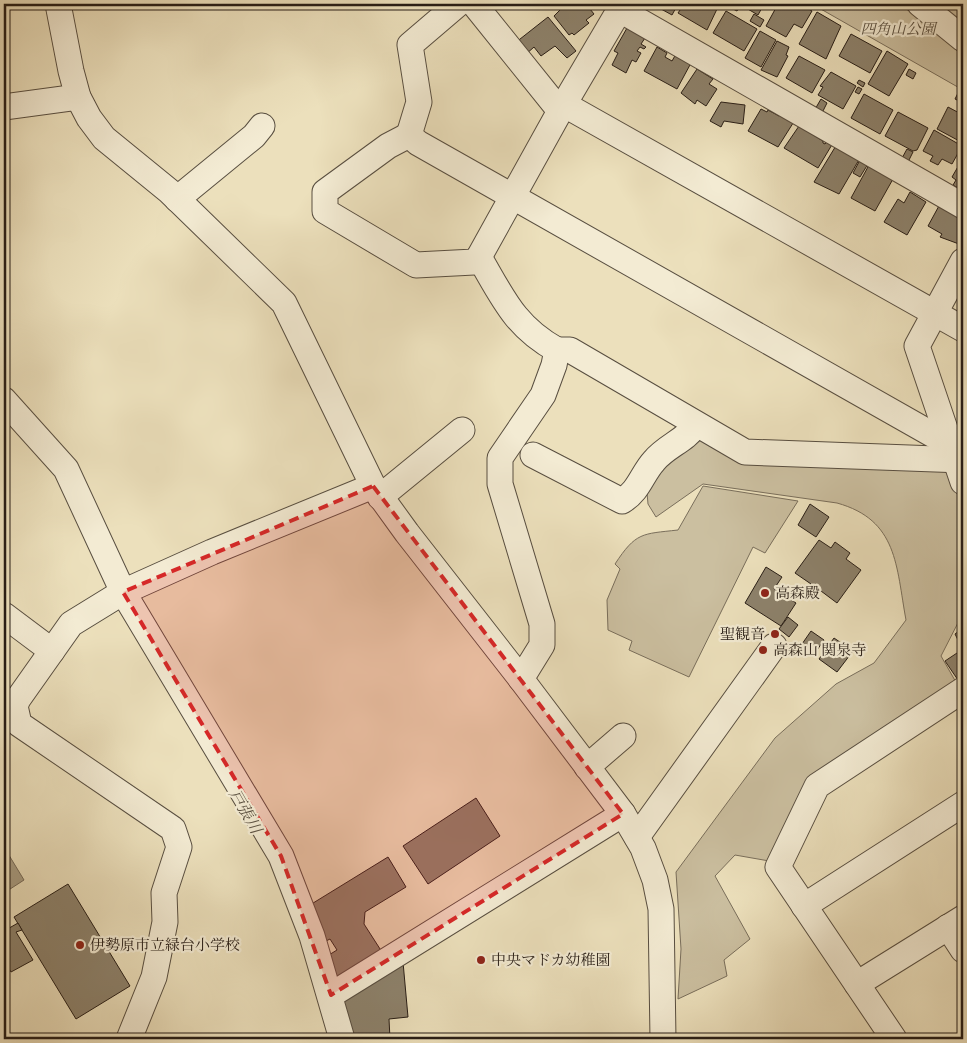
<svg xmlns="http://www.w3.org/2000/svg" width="967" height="1043" font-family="'IM FELL French Canon','Noto Serif JP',serif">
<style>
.green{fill:#cbbfa0;stroke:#796e5b}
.water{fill:#a99e84;stroke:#756a58}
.building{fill:#8d826c;stroke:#271d16}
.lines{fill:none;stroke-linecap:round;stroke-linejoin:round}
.minor-casing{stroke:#584e40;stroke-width:27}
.minor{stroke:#f3ebd3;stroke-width:25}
.marked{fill:#d62828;fill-opacity:0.2;stroke:#d62828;stroke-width:4;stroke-dasharray:10 6;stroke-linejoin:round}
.poi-dot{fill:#8f2418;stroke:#f3ebd3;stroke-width:2}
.labels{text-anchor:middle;stroke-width:4.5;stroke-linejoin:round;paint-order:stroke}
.park-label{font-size:15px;font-style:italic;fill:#584e3f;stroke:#f3ebd3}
.poi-label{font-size:15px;fill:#271d16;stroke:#f3ebd3;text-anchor:start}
.water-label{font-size:16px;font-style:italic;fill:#5b5142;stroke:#f3ebd3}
</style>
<rect width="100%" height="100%" fill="#ece0bc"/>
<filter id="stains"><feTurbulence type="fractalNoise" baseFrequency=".004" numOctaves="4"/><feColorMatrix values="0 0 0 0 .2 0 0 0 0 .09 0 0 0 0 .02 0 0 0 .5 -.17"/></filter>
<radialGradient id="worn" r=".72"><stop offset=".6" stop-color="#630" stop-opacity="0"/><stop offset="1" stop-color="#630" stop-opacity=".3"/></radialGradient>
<!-- green -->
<g class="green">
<polygon points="812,4 896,4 921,17 963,56 963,90"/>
<polygon points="940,4 963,4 963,23"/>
<path d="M691,429l52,28 198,12 13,10 9,30v104l-22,43 16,28 -136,87 -46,91 -40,-7 -20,21 35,63 -26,21 3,16 -49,23 3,-50 -5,-77 99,-134 61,-54 38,-21 32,-43c-10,-54 -8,-100 -69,-117l-134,-19 -47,33 -8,-13 -2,-23z"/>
<path d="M703,486l95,15 -33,52 -12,-6 -64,130 -60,-27 3,-9 -24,-11 -1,-30 13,-31 -5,-5c21,-32 27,-30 63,-34z"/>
</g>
<!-- water -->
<polygon class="water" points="4,847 24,880 4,893"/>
<!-- building -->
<g class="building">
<polygon points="566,4 586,4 594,14 586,20 589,23 574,35 572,33 569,35 554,16"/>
<polygon points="652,4 678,4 672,15"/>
<polygon points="684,4 708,4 717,9 707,30 678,13"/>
<polygon points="733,4 764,4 758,15 741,5 737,11 731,8"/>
<polygon points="778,4 793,4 797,6 800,4 812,11 802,28 794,24 786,37 766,26"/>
<polygon points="726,11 757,29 744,51 713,33"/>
<polygon points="817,12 841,26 826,59 799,44"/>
<polygon points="754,14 764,20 760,27 750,21"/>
<polygon points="548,17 576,51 567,58 555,46 541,56 534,47 525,55 515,43"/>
<polygon points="627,28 645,38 641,44 646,47 644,49 640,47 637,51 641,53 636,62 632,60 626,73 612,65 618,53 614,51"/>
<polygon points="760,31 776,40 761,67 745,58"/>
<polygon points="851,34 882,51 870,73 839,56"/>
<polygon points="777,41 789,47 786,55 788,56 777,77 761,70"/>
<polygon points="657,47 667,53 665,57 672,61 676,54 691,63 677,89 644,71"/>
<polygon points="887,51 908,64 889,96 868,84"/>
<polygon points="799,56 825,70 812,93 786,78"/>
<polygon points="697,69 713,79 709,84 717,89 706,106 697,100 695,104 681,93"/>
<polygon points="909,69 916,73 913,79 906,75"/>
<polygon points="831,72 856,86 843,109 818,95 823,87 820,86"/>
<polygon points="859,80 865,83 863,87 857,83"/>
<polygon points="858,87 862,89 859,94 855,92"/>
<polygon points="959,91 963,93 963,103 955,99"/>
<polygon points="864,94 893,110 880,134 851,118"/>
<polygon points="821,99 827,103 821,115 814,111"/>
<polygon points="721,102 745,105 743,124 724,121 721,127 710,121"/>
<polygon points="948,107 963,115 963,143 937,129"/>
<polygon points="761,109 767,112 768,110 779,116 781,112 795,120 778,147 748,131"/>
<polygon points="898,112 928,128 917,150 913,151 885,136"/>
<polygon points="799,126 823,141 823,143 825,144 828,140 833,143 818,168 784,148"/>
<polygon points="934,130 962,146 952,164 942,159 938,165 930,161 933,156 923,151"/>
<polygon points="837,144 860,158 839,194 814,182"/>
<polygon points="907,149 913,152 907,164 901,160"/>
<polygon points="963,158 963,191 953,185 956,180 952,177"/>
<polygon points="860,160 868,164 860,177 853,173"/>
<polygon points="869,165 893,179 875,211 851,198"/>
<polygon points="910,192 926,202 907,235 884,222 898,199 904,203"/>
<polygon points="940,204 963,217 963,237 959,244 940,237 942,234 928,226"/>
<polygon points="810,504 829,517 816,537 798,525"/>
<polygon points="819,540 831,548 835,542 850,553 846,559 861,570 837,603 821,591 818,595 809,588 811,584 795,573"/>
<polygon points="766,567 782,577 774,589 796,603 781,626 745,603"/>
<polygon points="788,617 798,625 789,637 779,629"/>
<polygon points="963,628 963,637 958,640 955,634"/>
<polygon points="811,631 824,640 815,653 802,644"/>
<polygon points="834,638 853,651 837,672 819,659"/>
<polygon points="963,649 963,677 958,680 945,661"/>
<polygon points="476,798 500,836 428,884 403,846"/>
<polygon points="388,857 406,887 365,912 364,924 382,952 337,979 324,958 337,950 330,939 326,941 305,908"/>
<polygon points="68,884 130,986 76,1019 14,917"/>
<polygon points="18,923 22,930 16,932 33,960 11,972 4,960 4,931"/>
<polygon points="403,962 408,1017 389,1019 390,1039 353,1039 342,995"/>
</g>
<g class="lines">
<!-- minor casing -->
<g class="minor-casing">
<g id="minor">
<polyline points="58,4 71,71 78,97 89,118 104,138 169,191 284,303 373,486 407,533 521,679 623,814 643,848 655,880 661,909 663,1039"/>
<polyline points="458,4 410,45 419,102 409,135 418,143 935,436 950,440"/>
<polyline points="474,4 560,111"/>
<polyline points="920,4 963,39"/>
<polyline points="620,10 963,206"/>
<polyline points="565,105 963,329"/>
<polyline points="4,107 78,97"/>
<polyline points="409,135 388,146 325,192 325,211 416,265 474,262 479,257 560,111 623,4"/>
<polyline points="177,199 254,136 262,126"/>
<path d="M479,257c24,41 36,70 78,93l-3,15 -11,30 -43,63v26l42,140v21l-21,34"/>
<polyline points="963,261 917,346 963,482"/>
<polyline points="557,350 570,350 745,452 963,460"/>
<polyline points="4,400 66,469 123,592 281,856 312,936 342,1039"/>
<path d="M533,455l89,46c17,-10 20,-27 32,-40 12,-15 31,-20 42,-36"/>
<polyline points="380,497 462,430"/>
<polyline points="4,615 52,651"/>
<polyline points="587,767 623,736"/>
<polyline points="637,837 774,646"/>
<polyline points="804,906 963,804"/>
<polyline points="948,927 963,950"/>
<polyline points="857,984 963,918"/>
<polyline points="331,995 623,814"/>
<polyline points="129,1039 154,977 165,922 164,893 179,847 173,829 19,724 15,706 18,699 71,624 123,592 212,552 373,486"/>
<polyline points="894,1039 778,867 817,786 963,690"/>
</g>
</g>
<!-- minor -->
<use href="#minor" class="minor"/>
</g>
<!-- marked area -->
<path class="marked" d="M373,486l250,328 -292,181 -50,-139 -158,-264z"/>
<!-- markers -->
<g class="poi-dot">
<circle cx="765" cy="593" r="5"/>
<circle cx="775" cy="634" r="5"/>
<circle cx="763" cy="650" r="5"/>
<circle cx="80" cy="945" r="5"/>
<circle cx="481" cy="960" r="5"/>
</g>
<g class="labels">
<!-- park labels -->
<g class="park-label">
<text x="898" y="34">四角山公園</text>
</g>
<!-- poi labels -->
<g class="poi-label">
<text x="775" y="598">高森殿</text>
<text x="765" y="639" text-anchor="end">聖観音</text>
<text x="773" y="655">高森山 関泉寺</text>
<text x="90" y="950">伊勢原市立緑台小学校</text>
<text x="491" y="965">中央マドカ幼稚園</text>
</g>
<!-- water labels -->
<g class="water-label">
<text transform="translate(246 811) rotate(60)" y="6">戸張川</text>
</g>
</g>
<!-- margin -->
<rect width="967" height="1043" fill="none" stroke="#ece0bc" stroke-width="20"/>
<rect x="5" y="5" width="957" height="1033" fill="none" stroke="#271d16" stroke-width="2.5"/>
<rect x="10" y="10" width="947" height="1023" fill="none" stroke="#271d16"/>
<rect width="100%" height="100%" filter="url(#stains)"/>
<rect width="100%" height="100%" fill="url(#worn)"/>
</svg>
